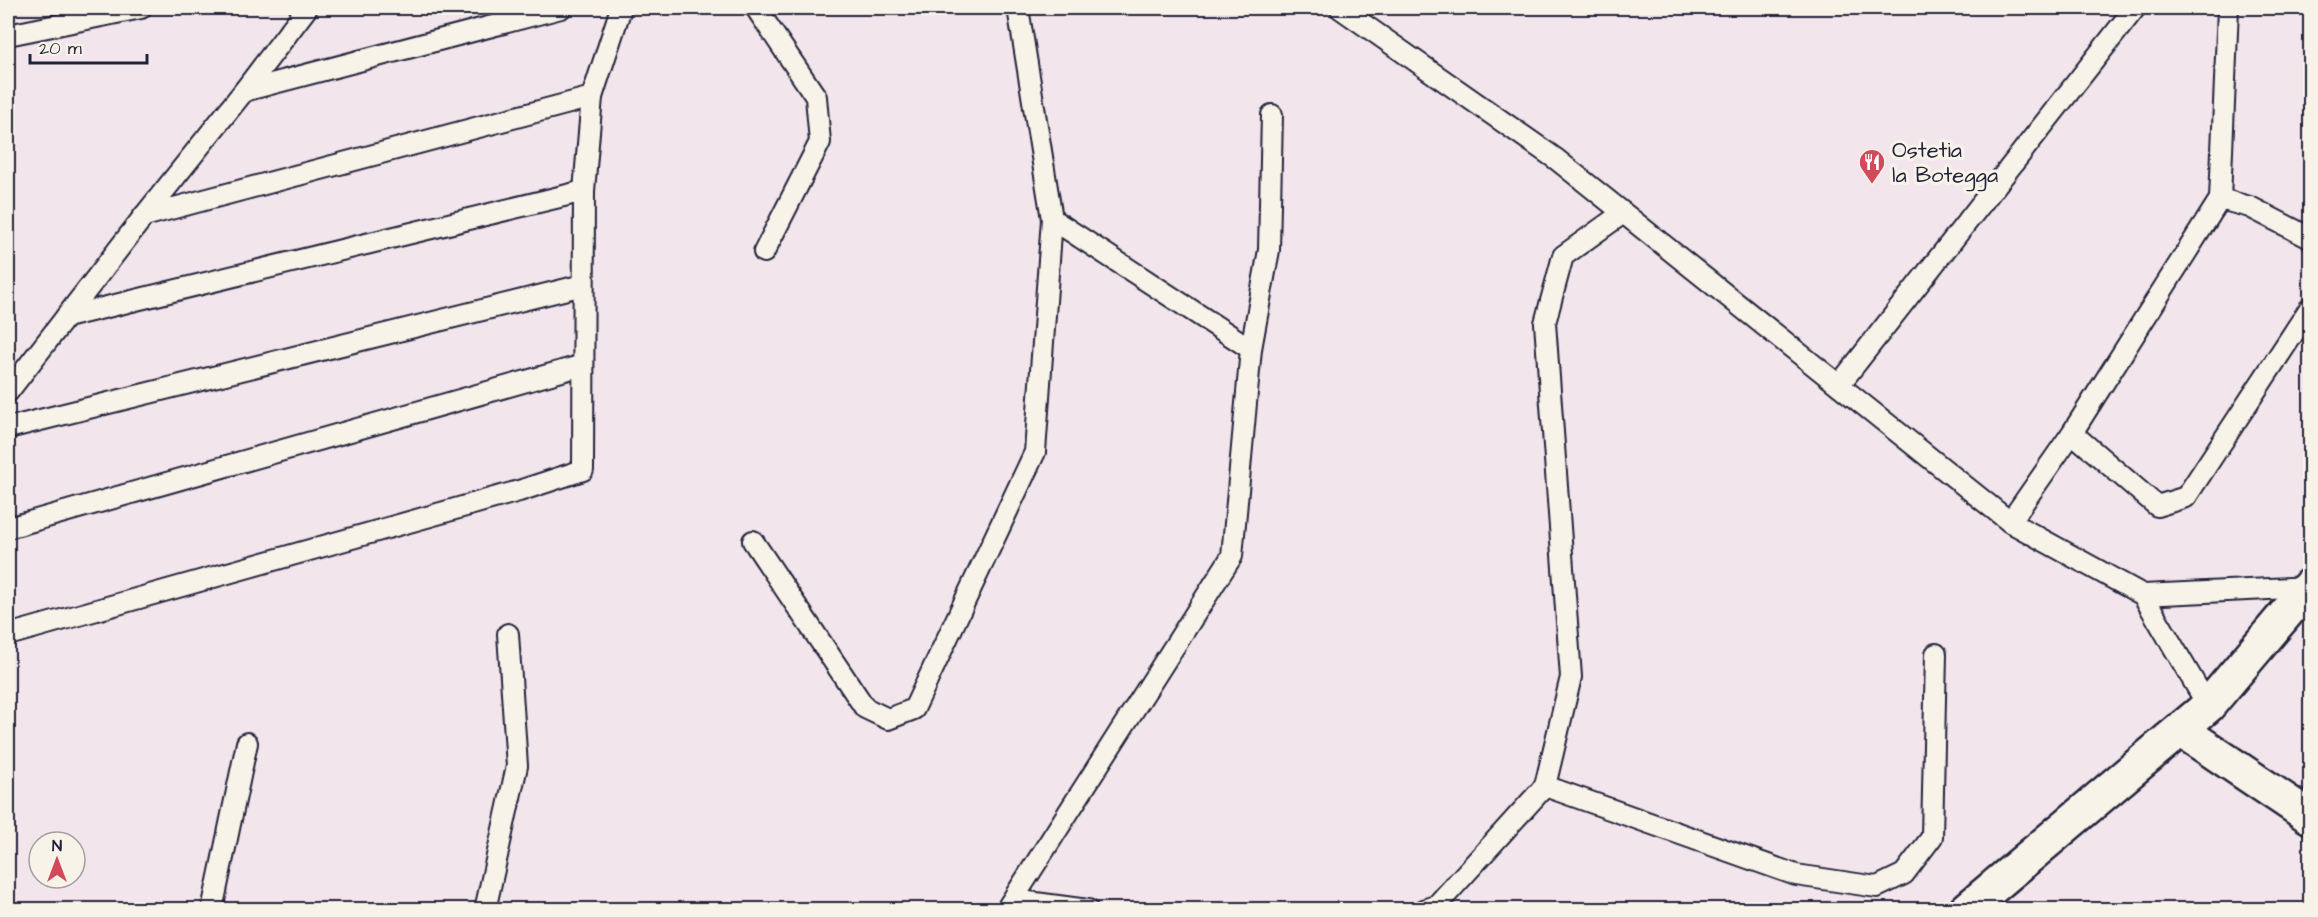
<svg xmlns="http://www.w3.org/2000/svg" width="2318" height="917" font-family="'Architects Daughter',sans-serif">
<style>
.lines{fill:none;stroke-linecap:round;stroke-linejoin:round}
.lane-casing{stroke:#22223b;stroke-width:24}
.street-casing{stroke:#22223b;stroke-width:38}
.secondary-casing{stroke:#22223b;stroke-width:38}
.lane{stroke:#f7f3e8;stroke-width:20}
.street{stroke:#f7f3e8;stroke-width:33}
.secondary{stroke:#f7f3e8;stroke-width:33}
.labels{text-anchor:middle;stroke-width:6;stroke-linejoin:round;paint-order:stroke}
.poi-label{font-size:22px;fill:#22223b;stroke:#f7f3e8;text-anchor:start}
</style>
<rect width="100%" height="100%" fill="#f2e6ec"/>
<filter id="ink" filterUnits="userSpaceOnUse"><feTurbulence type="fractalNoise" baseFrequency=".0167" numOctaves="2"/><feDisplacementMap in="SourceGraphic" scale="12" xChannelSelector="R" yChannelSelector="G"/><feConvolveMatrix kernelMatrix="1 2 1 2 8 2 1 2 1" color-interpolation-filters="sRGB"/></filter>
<g filter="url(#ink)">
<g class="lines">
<!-- lane casing -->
<g class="lane-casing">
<g id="lane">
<polyline points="756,8 816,97 820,142 764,252"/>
<polyline points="1018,8 1052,219"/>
<polyline points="1340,8 1556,159 2010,522 2143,595 2208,706"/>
<polyline points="8,35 141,8"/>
<polyline points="244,91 561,8"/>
<polyline points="2220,199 2228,8"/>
<polyline points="144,216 592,97"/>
<polyline points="66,317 584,191"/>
<polyline points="1839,385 2135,8"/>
<polyline points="8,392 144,216 244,91 307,8"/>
<polyline points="8,428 583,285"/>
<polyline points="2072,433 2157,506 2186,497 2310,308"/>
<polyline points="2010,522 2072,433 2220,199 2250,207 2310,238"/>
<polyline points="8,528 583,365"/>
<polyline points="753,541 865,708 888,719 914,709 1035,452 1052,219 1251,349"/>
<polyline points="2143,595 2309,587"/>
<polyline points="8,635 519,491 583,470 584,191 592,97 621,8"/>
<polyline points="1545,786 1796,875 1877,887 1904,874 1932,837 1936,654"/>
<polyline points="1013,900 1088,910"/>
<polyline points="212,910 247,743"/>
<polyline points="485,910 517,766 508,634"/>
<polyline points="1006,910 1232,556 1251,349 1269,250 1272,115"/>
<polyline points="1423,910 1436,906 1545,786 1571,677 1545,323 1563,256 1623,213"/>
</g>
</g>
<!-- street casing -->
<g class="street-casing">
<polyline id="street" points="2181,730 2310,817"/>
</g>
<!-- secondary casing -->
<g class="secondary-casing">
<polyline id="secondary" points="1966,910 2208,706 2310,585"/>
</g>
<!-- lane -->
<use href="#lane" class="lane"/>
<!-- street -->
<use href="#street" class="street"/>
<!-- secondary -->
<use href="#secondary" class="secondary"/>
</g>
</g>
<!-- icons -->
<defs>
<g id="restaurant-pin" transform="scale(1.35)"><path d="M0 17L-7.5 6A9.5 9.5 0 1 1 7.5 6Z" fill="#d1495b" stroke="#f7f3e8"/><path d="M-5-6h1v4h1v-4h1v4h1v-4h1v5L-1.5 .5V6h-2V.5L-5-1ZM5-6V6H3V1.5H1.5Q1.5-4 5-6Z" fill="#fff"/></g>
</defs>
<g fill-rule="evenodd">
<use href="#restaurant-pin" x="1872" y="162"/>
</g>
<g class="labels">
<!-- poi labels -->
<g class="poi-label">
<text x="1892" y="157">Ostetia<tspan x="1892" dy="25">la Botegga</tspan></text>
</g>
</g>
<!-- margin -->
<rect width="2318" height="917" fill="none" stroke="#f7f3e8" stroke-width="30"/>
<rect x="15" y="15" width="2288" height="887" fill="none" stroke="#22223b" stroke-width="2" filter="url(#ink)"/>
<!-- north arrow -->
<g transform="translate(57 860)"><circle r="28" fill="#f7f3e8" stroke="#a29fa3" stroke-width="1.5"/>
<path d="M0-4.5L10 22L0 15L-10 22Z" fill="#d1495b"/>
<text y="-9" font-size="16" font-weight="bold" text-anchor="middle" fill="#22223b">N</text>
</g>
<!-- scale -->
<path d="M30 54v9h117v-9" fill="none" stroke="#22223b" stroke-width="3"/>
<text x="39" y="54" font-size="18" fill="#22223b" stroke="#f7f3e8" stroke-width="4.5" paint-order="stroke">20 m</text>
</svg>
